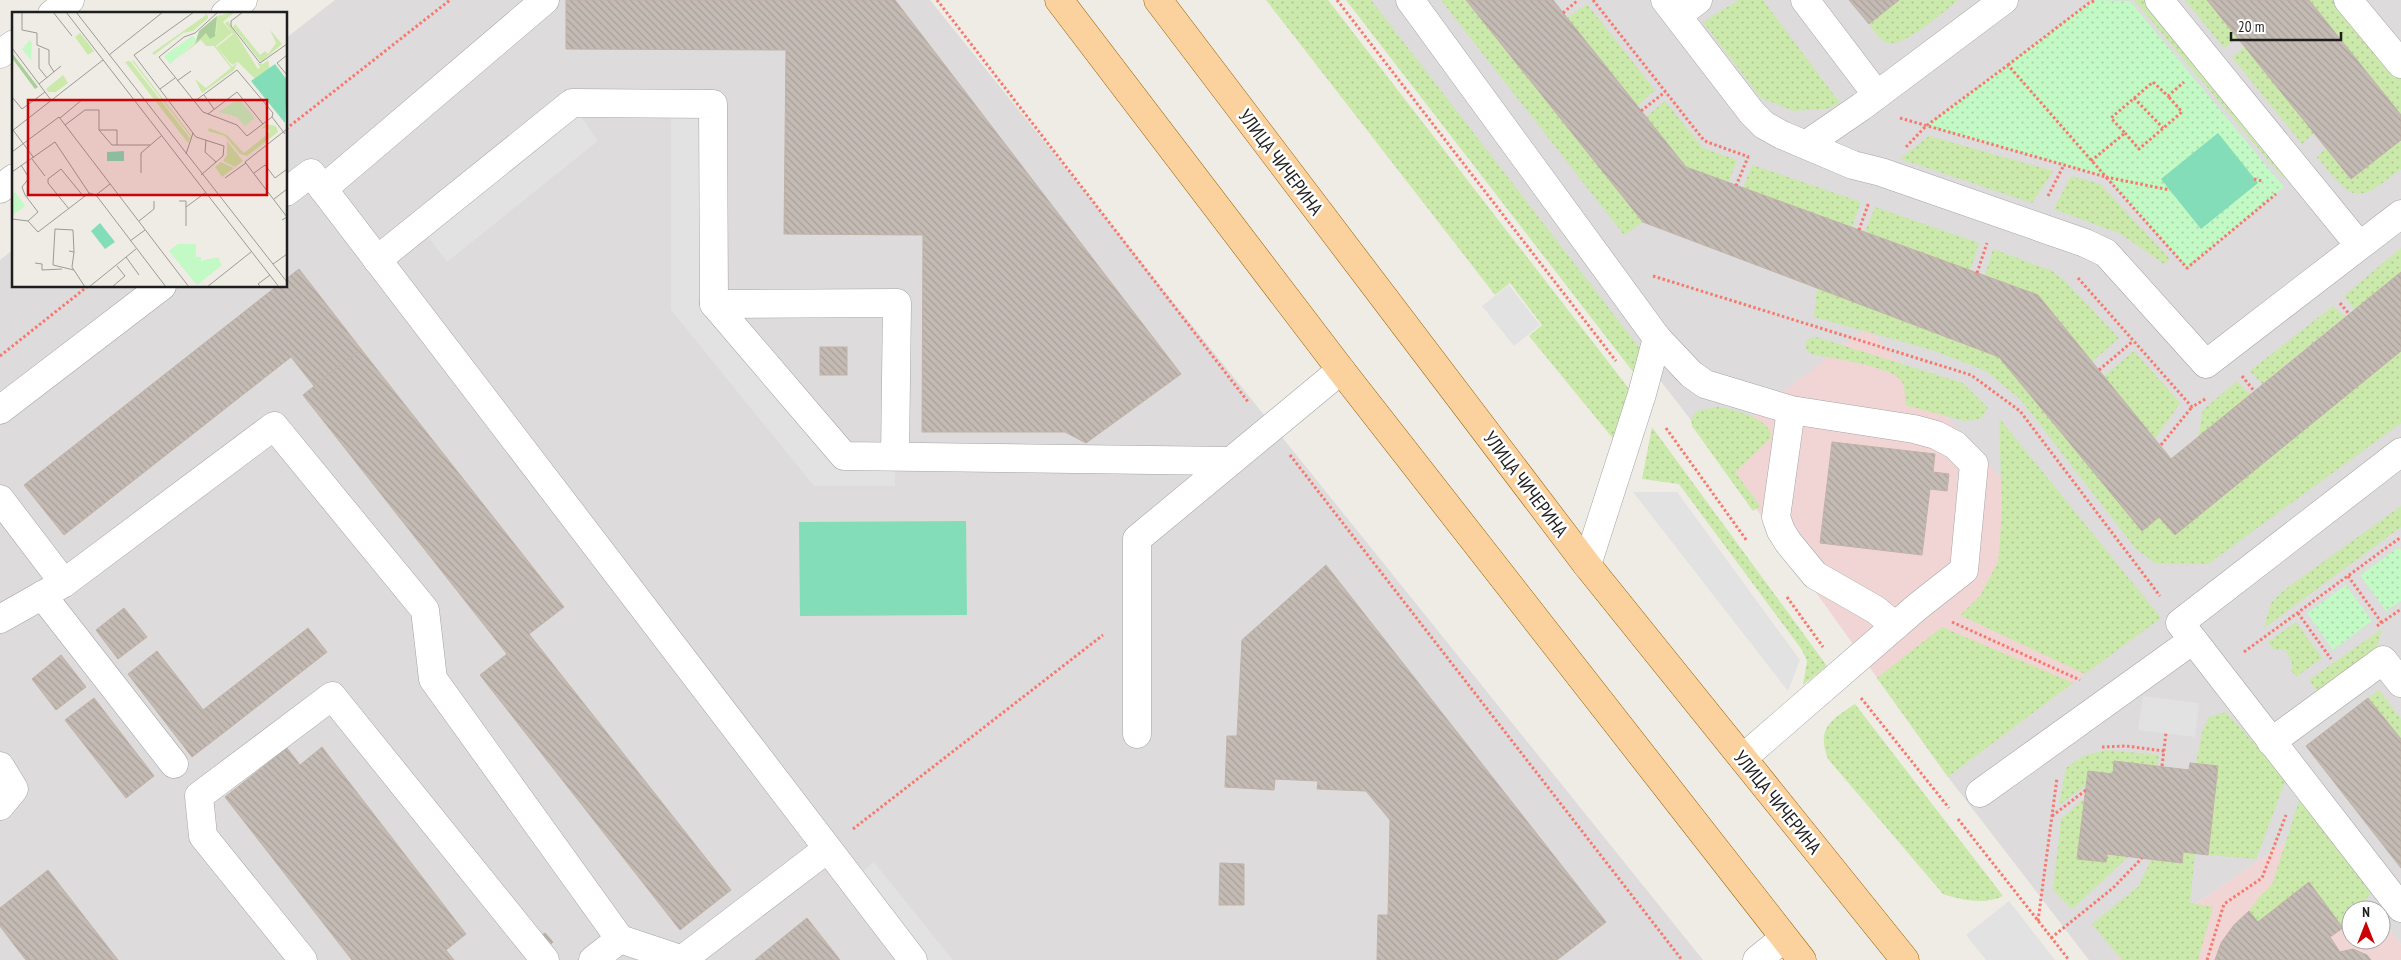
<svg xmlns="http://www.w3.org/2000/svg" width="2401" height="960" font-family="'PT Sans Narrow',sans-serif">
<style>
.residential{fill:#dddbdb}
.commercial{fill:#f0d5d4}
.grass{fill:url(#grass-dots)}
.park{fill:url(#park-dots)}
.pitch{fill:#83ddb9}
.parking{fill:#e2e2e2}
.building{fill:url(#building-back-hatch);stroke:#c1b2a7}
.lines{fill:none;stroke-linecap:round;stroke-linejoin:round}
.minor-casing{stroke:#a5a5a5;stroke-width:29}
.major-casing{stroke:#976302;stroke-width:29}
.path{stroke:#f8786d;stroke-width:3;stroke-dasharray:2.5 2.5;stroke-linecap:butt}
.minor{stroke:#fff;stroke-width:28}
.major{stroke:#fbd19e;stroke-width:28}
.labels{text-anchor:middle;stroke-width:5;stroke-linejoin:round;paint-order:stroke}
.street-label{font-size:19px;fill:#1e1e1e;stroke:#fff}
.inset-road{fill:none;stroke:#9b9a95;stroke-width:1}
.view{fill:#cb0206;fill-opacity:0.15;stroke:#cb0206;stroke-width:2.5}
.inset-edge{fill:none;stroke:#1e1e1e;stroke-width:2.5}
</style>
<defs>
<pattern id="grass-dots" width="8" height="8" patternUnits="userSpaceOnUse" patternTransform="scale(1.25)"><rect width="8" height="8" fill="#cbe9ab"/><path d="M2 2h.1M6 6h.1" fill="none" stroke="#aec793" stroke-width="1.8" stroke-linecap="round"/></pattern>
<pattern id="park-dots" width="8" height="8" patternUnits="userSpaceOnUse" patternTransform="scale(1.25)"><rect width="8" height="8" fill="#c2f9c5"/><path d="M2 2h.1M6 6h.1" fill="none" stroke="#a6d5a9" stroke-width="1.8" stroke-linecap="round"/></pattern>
<pattern id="building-back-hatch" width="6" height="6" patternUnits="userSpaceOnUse" patternTransform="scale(1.25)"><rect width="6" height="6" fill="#c4bbb4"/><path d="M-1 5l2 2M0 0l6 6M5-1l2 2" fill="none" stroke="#a8a09a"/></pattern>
</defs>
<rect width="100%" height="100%" fill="#efece5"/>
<!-- residential -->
<g class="residential">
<polygon points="335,0 930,0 1703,960 0,960 0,260 14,249 14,286 286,286 286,38"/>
<polygon points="1364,0 2401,0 2401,945 2381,919 2381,910 2374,910 2309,826 2114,960 2089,960 1948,777 2139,633 1712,447"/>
</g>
<!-- commercial -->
<g class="commercial">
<polygon points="1867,327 2139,634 1948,777 1712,447"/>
<polygon points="2309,826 2374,910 2351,910 2351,940 2381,940 2381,919 2401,945 2401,960 2114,960"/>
</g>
<!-- grass -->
<g class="grass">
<polygon points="1266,0 1328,0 1630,390 1615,441 1529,336 1542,325 1510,283 1495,295"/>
<polygon points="1346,0 1371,0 1645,355 1637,377"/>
<polygon points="1441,0 1466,0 1643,222 1624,235"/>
<polygon points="1739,0 1763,0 1840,103 1826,109 1794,111 1761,98 1703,22"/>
<path d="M1899,0h59c-14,11 -52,46 -69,43 -9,-2 -15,-12 -20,-19z"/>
<polygon points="2134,0 2152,0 2291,170 2283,178"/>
<polygon points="2185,0 2207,0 2238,38 2224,48"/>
<polygon points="2309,0 2337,0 2401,78 2401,115"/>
<polygon points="1587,4 1655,90 1637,106 1567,18"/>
<polygon points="2245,47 2314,133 2302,144 2232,57"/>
<polygon points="1665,101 1703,148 1737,160 1728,183 1686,167 1646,117"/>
<polygon points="1929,136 2053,171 2032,203 1900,159"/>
<path d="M2401,140v29c-46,37 -48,32 -84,-12l9,-9 25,31z"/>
<polygon points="1752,165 1861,202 1852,227 1743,188"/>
<polygon points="2071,176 2100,184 2170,259 2164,264 2121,234 2054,209"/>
<polygon points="1875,207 1979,243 1970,271 1865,232"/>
<polygon points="2401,248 2401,272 2355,310 2344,296"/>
<polygon points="1993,249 2052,271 2064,280 2119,338 2092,362 2038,295 1985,275"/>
<polygon points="1817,288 1999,357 2142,531 2159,517 2175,535 2401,351 2401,423 2208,564 2155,563 2136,549 2021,400 1986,371 1932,350 1814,317"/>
<polygon points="2333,306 2345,317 2262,384 2250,371"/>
<path d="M1816,337l147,46 25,25 -8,11 -15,2 -60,-16c0,-7 1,-16 -3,-23 -9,-16 -72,-24 -91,-28l-5,-5 -1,-6 4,-4z"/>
<polygon points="2134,351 2180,403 2155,439 2104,376"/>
<polygon points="2237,381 2250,395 2198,437 2203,410"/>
<path d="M1718,407c15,2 55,12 53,31l-36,34 25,34 -7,5 -61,-85 -1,-7 6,-8z"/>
<polygon points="1999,418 2161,618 2085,674 1960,615 1980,596 1998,562 2002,511"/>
<polygon points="1652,427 1827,666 1803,685 1807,661 1802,650 1679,484 1642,479"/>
<polygon points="2401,506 2401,527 2264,628 2271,603 2283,591"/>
<polygon points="2296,622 2322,658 2296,677 2292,671 2292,662 2285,650 2274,650 2268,642"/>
<polygon points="1942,627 2073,683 1948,777 1877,678"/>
<polygon points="2382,629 2376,650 2317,691 2309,680"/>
<polygon points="2379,690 2401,719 2401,739 2368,698"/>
<path d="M1855,704l148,192c-17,9 -43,4 -60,-2l-115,-135c-12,-31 3,-39 27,-55z"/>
<polygon points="2226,712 2286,779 2256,859 2208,855 2218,766 2196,763 2203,729 2209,717"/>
<polygon points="2107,750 2159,755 2157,766 2115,761 2113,774 2088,771 2086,785 2059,805 2066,768 2083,756"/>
<polygon points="2301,795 2371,893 2357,910 2351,910 2351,917 2343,928 2309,882 2258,922 2249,911 2260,896 2272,885"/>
<polygon points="2084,799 2078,859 2105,862 2107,854 2128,857 2072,909 2053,890 2061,819"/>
<polygon points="2183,852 2195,853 2190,903 2213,907 2198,960 2122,960 2092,924 2138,887 2152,859 2181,863"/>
</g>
<!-- park -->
<g class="park">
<polygon points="2096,0 2130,1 2284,187 2187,268 2106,177 1926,126 2089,3"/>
<polygon points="2399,547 2401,550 2401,601 2386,611 2360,575"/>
<polygon points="2346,585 2372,621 2333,650 2307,613"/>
</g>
<!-- pitch -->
<g class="pitch">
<polygon points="2218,133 2258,183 2201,229 2161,179"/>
<polygon points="966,521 967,615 800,616 799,522"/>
</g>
<!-- parking -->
<g class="parking">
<polygon points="572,103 598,141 447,262 420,226"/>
<polygon points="671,104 713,104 714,304 844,456 895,456 895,486 814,486 671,310"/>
<polygon points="1509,285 1540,325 1514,346 1482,306"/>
<polygon points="1633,492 1677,492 1800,660 1788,691"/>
<polygon points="2143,696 2199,703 2195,737 2138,730"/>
<polygon points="874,862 953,960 919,960 853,879"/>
<polygon points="2009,901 2055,960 1986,960 1966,935"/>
</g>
<!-- building -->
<g class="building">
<polygon points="566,0 895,0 1181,374 1086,443 1065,432 922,432 923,235 784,234 786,50 566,49"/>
<polygon points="1466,0 1553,0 1686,167 2038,295 2171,459 2401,272 2401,351 2175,535 2159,517 2142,531 1999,357 1643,222"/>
<polygon points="1849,0 1899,0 1869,24"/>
<polygon points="2207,0 2309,0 2401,115 2401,140 2351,179"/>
<polygon points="299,269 361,349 314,386 291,357 64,535 24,485 277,286 286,286 286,279"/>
<rect x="820" y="347" width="27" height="28"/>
<polygon points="361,349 564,607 529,634 731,890 680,930 480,675 507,654 303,395"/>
<polygon points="1832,442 1935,454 1933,472 1949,474 1947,491 1930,489 1922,555 1820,543"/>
<polygon points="1326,565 1606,922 1557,960 1377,960 1378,915 1388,915 1390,820 1366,791 1317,789 1318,781 1275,779 1274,790 1225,787 1227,736 1237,736 1242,640"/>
<polygon points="124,608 147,637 118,659 96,630"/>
<polygon points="308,628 327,652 222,734 203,710"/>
<polygon points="157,651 222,734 192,757 128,674"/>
<polygon points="61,655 86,687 56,710 32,679"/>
<polygon points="94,698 154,776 126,798 65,720"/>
<polygon points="2368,698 2401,739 2401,868 2306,746"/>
<polygon points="322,747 466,934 446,950 454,960 352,960 225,797 287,748 300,765"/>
<polygon points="2114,761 2189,770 2190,763 2218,766 2208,855 2183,852 2182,863 2107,854 2106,862 2077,859 2088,771 2113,774"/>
<polygon points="1220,863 1244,864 1244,905 1219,905"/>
<polygon points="48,870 118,960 26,960 15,946 0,926 0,908"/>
<polygon points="2309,882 2343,928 2330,937 2340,952 2353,949 2367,955 2371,960 2215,960 2221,943 2234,925 2249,911 2258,922"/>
<polygon points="807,918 840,960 755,960"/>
<polygon points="545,933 553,942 545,949 536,939"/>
</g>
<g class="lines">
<!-- minor casing -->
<g class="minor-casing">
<g id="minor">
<polyline points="1410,0 1657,338 1691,374 1705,384 1791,410 1914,429 1936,435 1955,445 1974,464 1964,570 1917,607 1743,758"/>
<polyline points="1665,0 1752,113 1764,125 1782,135 1853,165 1881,172 2085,243 2106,253 2206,364 2401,214"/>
<polyline points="1805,0 1877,95"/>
<polyline points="2159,0 2359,245"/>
<polyline points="2348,0 2401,64"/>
<polyline points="52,14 70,0"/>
<polyline points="225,14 243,0"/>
<polyline points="1678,15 1698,0"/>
<polyline points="0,54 14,44"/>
<polyline points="1807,144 1861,107 2004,0"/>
<polyline points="0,189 14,178"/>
<polyline points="323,189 545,0"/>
<polyline points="286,192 311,173 913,960"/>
<polyline points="377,260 572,103 713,104 714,304 844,456 1231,461"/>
<polyline points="714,304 897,303 895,456"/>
<polyline points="0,410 162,286"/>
<polyline points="1791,410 1776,517 1781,531 1788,542 1815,575 1876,610 1895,626"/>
<polyline points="2401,452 2180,623 2401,908"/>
<polyline points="0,499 64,583"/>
<polyline points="1587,565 1642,394 1657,338"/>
<polyline points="42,595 174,764"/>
<polyline points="0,619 64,583 274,426 425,610 433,679 620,939 683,960"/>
<polyline points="1137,734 1137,539 1341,370"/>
<polyline points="2271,742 2383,660 2401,683"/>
<polyline points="0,766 14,789 0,806"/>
<polyline points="1980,793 2193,640"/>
<polyline points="683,959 827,849"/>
<polyline points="303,960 203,836 199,796 332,696 545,960"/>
<polyline points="593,960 620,939"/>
<polyline points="1757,960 1784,938"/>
</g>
</g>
<!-- major casing -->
<g class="major-casing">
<g id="major">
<polyline points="1059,0 1341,370 1802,960"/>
<polyline points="1158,0 1587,565 1905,960"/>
</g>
</g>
<!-- path -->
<g class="path">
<polyline points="937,0 1249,403"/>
<polyline points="1337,0 1616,361"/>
<polyline points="1593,0 1702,138 1707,142 1749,157"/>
<polyline points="1563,13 1578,0"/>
<polyline points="2008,65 2089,3 2096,0"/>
<polyline points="2134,98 2163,128"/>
<polyline points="1641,111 1665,92"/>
<polyline points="1900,118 2106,177 2187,268 2276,194"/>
<polyline points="286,129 450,0"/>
<polyline points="2125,133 2139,149 2182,112 2168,96"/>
<polyline points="1906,147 1926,126 2008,65 2106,177 2170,190"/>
<polyline points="2091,161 2125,133 2111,118 2153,82 2168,96 2184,82"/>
<polyline points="2254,179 2262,181"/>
<polyline points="1736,186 1748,157"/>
<polyline points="2048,196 2064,165"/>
<polyline points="1859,230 1869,202"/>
<polyline points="1977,273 1987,243"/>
<polyline points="1653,276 1971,375 2020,411 2160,596"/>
<polyline points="2078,278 2192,407 2207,398"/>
<polyline points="2340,303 2349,314"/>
<polyline points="0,356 88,286"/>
<polyline points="2099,370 2133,341"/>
<polyline points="2242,376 2254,391"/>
<polyline points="1666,428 1747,541"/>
<polyline points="2161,445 2192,407"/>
<polyline points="1290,455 1682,960"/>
<polyline points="2348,576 2382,623"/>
<polyline points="1787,597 1823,647"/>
<polyline points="2298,613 2331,659"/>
<polyline points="1952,622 2080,680"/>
<polyline points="2377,626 2401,609"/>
<polyline points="2244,652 2401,537"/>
<polyline points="1861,698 1949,808"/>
<polyline points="2102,747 2126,746 2164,751"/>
<polyline points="2162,766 2166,733"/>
<polyline points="2052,816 2086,790"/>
<polyline points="1958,819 2069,960"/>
<polyline points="853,829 1103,635"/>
<polyline points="2038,921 2057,778"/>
<polyline points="2051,938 2113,888 2142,858"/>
<polyline points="2207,960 2224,904 2262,878 2286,815"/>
</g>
<!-- minor -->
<use href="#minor" class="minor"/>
<!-- major -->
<use href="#major" class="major"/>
</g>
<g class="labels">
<!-- street labels -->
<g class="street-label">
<text transform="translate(1281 162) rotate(53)" y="7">УЛИЦА ЧИЧЕРИНА</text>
<text transform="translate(1526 484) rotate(53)" y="7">УЛИЦА ЧИЧЕРИНА</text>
<text transform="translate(1778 802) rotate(51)" y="7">УЛИЦА ЧИЧЕРИНА</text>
</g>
</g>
<!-- overview -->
<g transform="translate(12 12)">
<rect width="275" height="275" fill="#efece5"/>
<path d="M192,0l4,4v2l-15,13 -10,2 -29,22 -2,-2 54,-38zM223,0l-12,10 9,11 -16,13 16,21 5,-4 -3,7 -32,23 -7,-14 11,9 25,-20 -17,-22h-8l-5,-6 -22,17 27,-24 10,1 1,-18zM216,9l30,48 2,-2 -3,-4 6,1 5,-4 2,10 -12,12 -20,-20 -6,3 -15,-18 16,-13 -8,-11zM223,12l25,31 5,-4 3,3 8,-11 -6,-13 12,14 -21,18 -28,-35zM68,21l14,18 -6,4 -13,-18zM121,48l58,75v2l-59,-76zM118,49l60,77 -2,5 -63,-81zM51,63l5,8 -12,9h-8l-2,-3zM254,112l10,2 2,6 -31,24 -7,-2 -15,-18 -17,-5 1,-3 18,7 17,18 26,-21 -3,-5 -6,2zM215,129l16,20 -8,6 -12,-6 4,-6zM209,150l13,6 -12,9 -7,-10z" fill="#cbe9ab"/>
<path d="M205,4l-2,20 -5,3 -4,-6 -11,11 4,-13zM0,41l26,34 -3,2 -23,-31z" fill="#aace9a"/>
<path d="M180,24l5,4 -27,24 -6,-8zM18,28l2,3 -1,17 -9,-11zM226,87l17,19 -10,8 -8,-9 -18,-5zM3,180l10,14 -12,9 -1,-21zM166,232h18v13h5v4l17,-4 4,8 -25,20 -28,-34z" fill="#c2f9c5"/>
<path d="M263,52l12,16 -2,43 -34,-42zM112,139v10h-17v-9zM88,211l15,19 -10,7 -14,-18z" fill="#83ddb9"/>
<path class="inset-road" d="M10,0v18l15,3v12l12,5v14l5,8M41,0l19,24M54,0l213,275M64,0l211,270M182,0l-60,43 62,82 28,9 -1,10 -22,19M206,0l-23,21 -11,4 -25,20 44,55 34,13 10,11 25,-19 13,17M231,0l-12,9v5l29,37 27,-19M0,36l39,52M27,36v20l8,10M97,43l54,-43M275,43l-10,8 10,12M165,69l14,-10M27,72l22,-18M148,77l15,-11M192,83l10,14M0,85l10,12 23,-17M183,89l42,-31 36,43 -1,4M196,102l29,-22 26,32M48,106l23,-19M53,113l20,-15h14v20l13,15h38M1,118l21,28M87,118h18v15M0,119l91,-71M194,128l-1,12 11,10M0,140l47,-35 130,170M174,142l7,-21M20,147l13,17M9,153l8,13 -7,9 3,8 13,17 -10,9 10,11 51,-39M0,160l43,-30 34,51 7,2 70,92M129,161v-20l20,-17M242,161l11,-8 10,13 12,-9M213,166l21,-15M84,183l14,-11M262,187l13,-10M167,189h7v25M174,195l19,-14M57,197l-21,-26v-4l13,-10 23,28M0,207l16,2M270,208l5,-3 -42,-55 42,-33M127,209l15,-12v-8M118,229l15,-11M57,239l5,1 -2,15 13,20M62,240l-1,-22 -18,-1 -2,36 21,5M114,245l13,18M23,251l7,1v6l20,-1M261,252l14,-10M77,275l47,-38M100,275l13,-11 -8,-10M195,275l44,-35M249,275l-3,-3 12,-9"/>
<path class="view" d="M16,88h239v95h-239z"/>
<rect width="275" height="275" class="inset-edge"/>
</g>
<!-- north arrow -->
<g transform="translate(2366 925)"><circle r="24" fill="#ffffff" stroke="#a5a5a5"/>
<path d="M0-4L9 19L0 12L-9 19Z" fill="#cb0206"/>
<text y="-8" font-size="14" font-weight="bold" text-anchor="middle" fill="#1e1e1e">N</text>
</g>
<!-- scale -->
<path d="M2231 32v8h110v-8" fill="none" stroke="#1e1e1e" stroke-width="2.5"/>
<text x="2238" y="32" font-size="15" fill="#1e1e1e" stroke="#ffffff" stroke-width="4" paint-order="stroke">20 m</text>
</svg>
